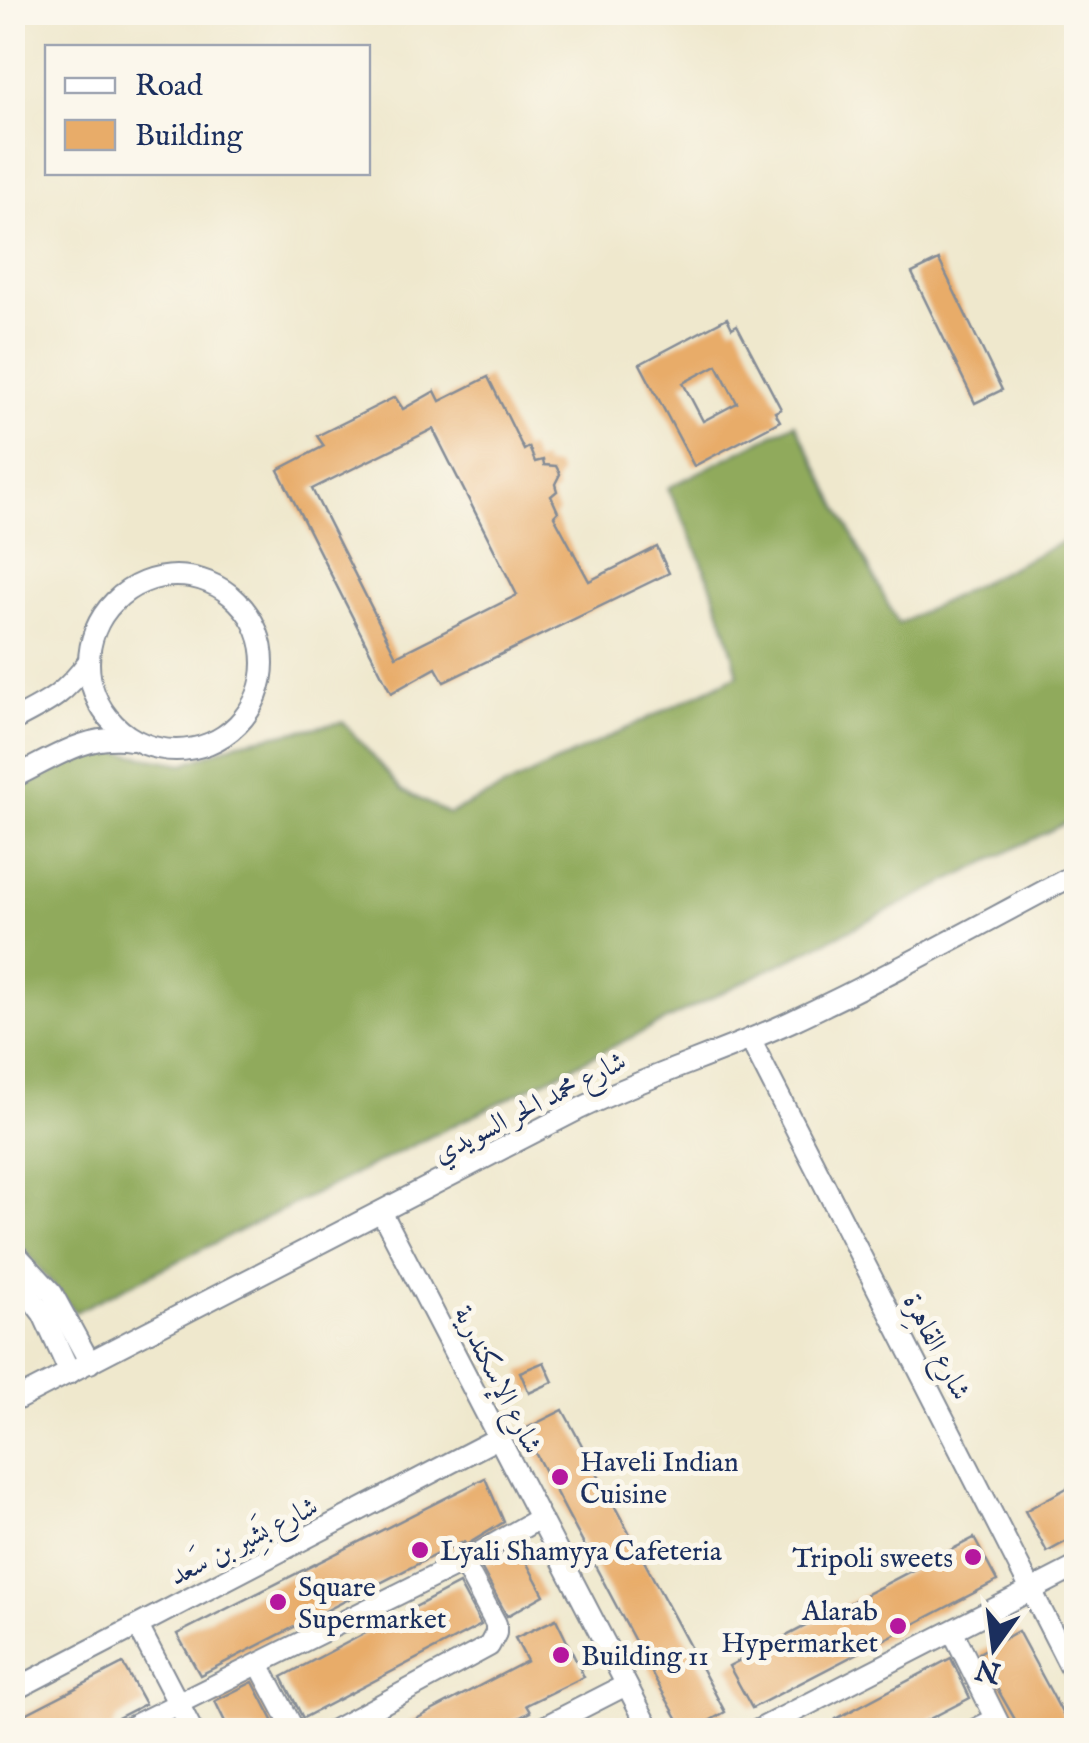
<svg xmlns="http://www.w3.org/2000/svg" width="1089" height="1743" font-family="'IM FELL English',Amiri,serif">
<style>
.forest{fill:#90aa5c;stroke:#566c5d;stroke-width:2.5}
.building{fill:#e8ac69;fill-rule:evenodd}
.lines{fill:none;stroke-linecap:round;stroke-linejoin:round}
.minor-casing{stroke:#858c96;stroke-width:24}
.minor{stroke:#fff;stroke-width:20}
.poi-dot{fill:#b5179e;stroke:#fbf7ec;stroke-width:4}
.labels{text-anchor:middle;stroke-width:10;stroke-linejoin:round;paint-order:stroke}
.street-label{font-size:28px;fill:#1b2f5e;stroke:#fbf7ec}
.poi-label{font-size:28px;fill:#1b2f5e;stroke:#fbf7ec;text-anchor:start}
</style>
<rect width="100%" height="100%" fill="#fbf7ec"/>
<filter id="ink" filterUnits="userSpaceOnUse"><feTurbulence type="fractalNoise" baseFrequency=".01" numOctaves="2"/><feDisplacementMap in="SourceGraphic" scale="20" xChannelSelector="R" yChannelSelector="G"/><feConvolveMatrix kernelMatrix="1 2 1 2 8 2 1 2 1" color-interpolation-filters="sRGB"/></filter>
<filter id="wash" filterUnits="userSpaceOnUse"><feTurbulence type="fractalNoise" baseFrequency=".0048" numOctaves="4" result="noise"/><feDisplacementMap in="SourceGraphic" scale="40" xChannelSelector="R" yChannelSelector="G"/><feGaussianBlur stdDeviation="2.25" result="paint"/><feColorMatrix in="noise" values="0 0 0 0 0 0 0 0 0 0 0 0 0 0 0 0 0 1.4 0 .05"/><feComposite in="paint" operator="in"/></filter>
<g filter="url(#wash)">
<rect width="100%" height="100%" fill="#efe8cd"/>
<!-- forest -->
<path class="forest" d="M795,423l103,201 178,-89v283l-1001,494 -62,-76v-444l86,-43 85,15 55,-22 104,-20 59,68 47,24 289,-139c-15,-67 -39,-126 -70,-187z"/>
<g id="blocks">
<!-- building -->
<g class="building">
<polygon points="939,260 1002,390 975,403 912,273"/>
<path d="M727,318l5,10 5,-3 44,84 -6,3 5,9 -86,45 -54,-102zM717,365l20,38 -34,18 -20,-38z"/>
<path d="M488,377l36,73 5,-3 6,15 8,-2 1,5 12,1 4,8 -5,10 2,7 -6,5 7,16 -4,4 35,65 68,-34 12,26 -225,109 -8,-14 -45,25 -113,-223 46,-24 -7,-10 78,-39 8,12 32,-18 5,10zM433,429l84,166 -121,61 -84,-167z"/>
<polygon points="544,1362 553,1382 529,1393 520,1372"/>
<polygon points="563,1410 725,1712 693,1730 684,1730 654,1677 523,1430"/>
<polygon points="485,1478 504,1522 466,1545 464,1542 447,1549 200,1675 177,1634"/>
<polygon points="1076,1483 1076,1536 1047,1552 1025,1511"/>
<polygon points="974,1538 997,1581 752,1708 729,1666"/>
<polygon points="518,1547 544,1595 507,1616 481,1567"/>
<polygon points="459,1584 481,1625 303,1718 282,1677"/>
<polygon points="556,1619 584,1677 526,1705 530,1712 496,1730 395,1730 527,1661 515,1638"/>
<polygon points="1018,1631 1051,1692 1071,1730 1021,1730 995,1685 979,1653"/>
<polygon points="951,1658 970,1698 908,1730 843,1730 836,1719"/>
<polygon points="123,1664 145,1704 118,1718 111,1730 12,1730 12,1721"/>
<polygon points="253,1682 276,1726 279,1730 229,1730 215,1701"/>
</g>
</g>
</g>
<g filter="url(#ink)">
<use href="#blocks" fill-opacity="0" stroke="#858c96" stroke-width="2.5"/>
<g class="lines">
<!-- minor casing -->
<g class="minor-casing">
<g id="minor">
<circle cx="176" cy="663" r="87"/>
<path d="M12,721c37,-19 52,-26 77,-60"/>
<path d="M12,778c40,-19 74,-45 119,-38"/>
<polyline points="750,1039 1076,1678"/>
<polyline points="382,1213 650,1730"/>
<polyline points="12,1250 52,1293 90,1363"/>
<polyline points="12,1273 43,1314 70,1373"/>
<path d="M12,1402l565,-292c70,-34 143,-56 213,-88 97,-45 191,-98 286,-148"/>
<polyline points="138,1626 192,1730"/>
<polyline points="953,1632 1002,1730"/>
<polyline points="259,1664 294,1730"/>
<polyline points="12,1691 498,1438"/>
<polyline points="125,1730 463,1562 540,1518"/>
<polyline points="334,1730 489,1646 496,1633 496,1624 463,1562"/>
<polyline points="538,1730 626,1685"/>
<polyline points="758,1730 1076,1567"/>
<polyline points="974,1730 996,1719"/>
</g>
</g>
<!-- minor -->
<use href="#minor" class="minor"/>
</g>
</g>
<!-- markers -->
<g class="poi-dot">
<circle cx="560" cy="1477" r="10"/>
<circle cx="420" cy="1550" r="10"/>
<circle cx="973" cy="1557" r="10"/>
<circle cx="278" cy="1602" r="10"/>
<circle cx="898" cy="1626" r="10"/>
<circle cx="561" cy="1655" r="10"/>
</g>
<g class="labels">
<!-- street labels -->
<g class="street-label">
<text transform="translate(529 1106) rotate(-27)" y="10">شارع محمد الحر السويدي</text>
<text transform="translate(938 1346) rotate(63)" y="10">شارع القاهِرة</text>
<text transform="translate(499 1379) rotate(63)" y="10">شارع الإسكندرية</text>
<text transform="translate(243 1540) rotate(-27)" y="10">شارع بَشِير بن سَعد</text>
</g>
<!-- poi labels -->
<g class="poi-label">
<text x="580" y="1471">Haveli Indian<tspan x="580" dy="32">Cuisine</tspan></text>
<text x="440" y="1560">Lyali Shamyya Cafeteria</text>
<text x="953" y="1567" text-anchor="end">Tripoli sweets</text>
<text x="298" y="1596">Square<tspan x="298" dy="32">Supermarket</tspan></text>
<text x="878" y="1620" text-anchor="end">Alarab<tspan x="878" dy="32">Hypermarket</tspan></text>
<text x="581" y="1665">Building 11</text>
</g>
</g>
<!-- margin -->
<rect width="1089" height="1743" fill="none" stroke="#fbf7ec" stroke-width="50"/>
<!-- legend -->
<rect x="45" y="45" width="325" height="130" fill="#fbf7ec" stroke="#a1a7b3" stroke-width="2.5"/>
<rect x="65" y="78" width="50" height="15" fill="#ffffff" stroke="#a1a7b3" stroke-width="2.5"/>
<text x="135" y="95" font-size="30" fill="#1b2f5e">Road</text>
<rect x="65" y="120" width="50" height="30" fill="#e8ac69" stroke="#a1a7b3" stroke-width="2.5"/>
<text x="135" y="145" font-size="30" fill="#1b2f5e">Building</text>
<!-- north arrow -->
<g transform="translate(994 1648) rotate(194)" stroke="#fbf7ec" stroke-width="8" paint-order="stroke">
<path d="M0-8L18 38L0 25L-18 38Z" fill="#1b2f5e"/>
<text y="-15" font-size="28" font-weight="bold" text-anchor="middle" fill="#1b2f5e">N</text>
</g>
</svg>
